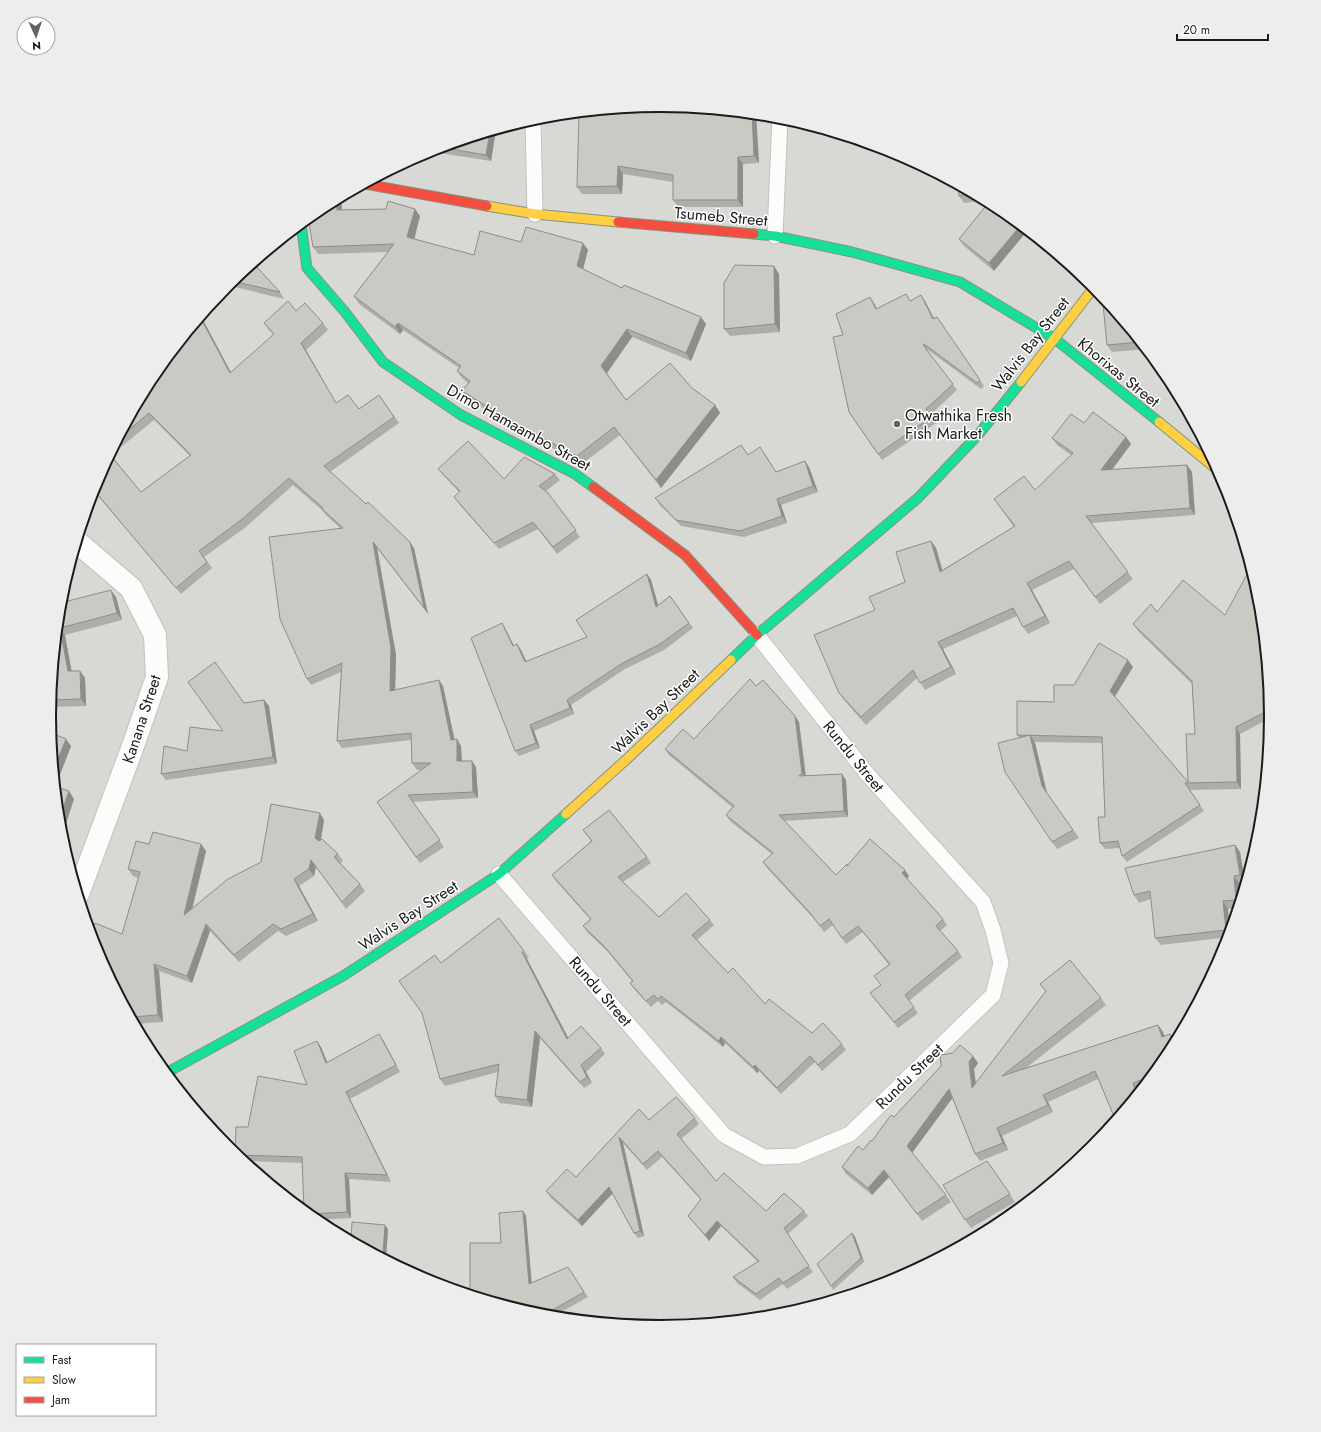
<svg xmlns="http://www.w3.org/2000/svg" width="1321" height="1432" font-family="Jost,sans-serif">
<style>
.residential{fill:#d8d8d5}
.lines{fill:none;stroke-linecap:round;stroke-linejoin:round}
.lane-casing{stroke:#c2c2bf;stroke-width:17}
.street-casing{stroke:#c2c2bf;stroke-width:24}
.fast-casing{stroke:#8a927c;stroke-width:11}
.slow-casing{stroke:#8a927c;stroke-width:11}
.jam-casing{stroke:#8a927c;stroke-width:11}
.lane{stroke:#fcfcfb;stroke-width:15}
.street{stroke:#fcfcfb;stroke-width:22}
.fast{stroke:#16e098;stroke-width:9}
.slow{stroke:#ffcf43;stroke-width:9}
.jam{stroke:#f24e42;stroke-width:9}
.wall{fill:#aeada9;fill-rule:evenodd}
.shaded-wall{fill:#8d8d89}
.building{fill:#cac9c4;stroke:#8d8d89}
.poi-dot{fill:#636361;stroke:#fff;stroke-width:1.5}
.labels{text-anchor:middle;stroke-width:3;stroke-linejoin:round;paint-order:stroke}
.street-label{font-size:16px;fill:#1b1b1b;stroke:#fff}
.poi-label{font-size:16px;fill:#1b1b1b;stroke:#fff;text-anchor:start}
.rim{fill:none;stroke:#1b1b1b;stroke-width:2}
</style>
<rect width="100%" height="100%" fill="#e9e9e3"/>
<!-- residential -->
<circle class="residential" cx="660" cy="716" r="610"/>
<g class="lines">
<!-- lane casing -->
<g class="lane-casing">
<g id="lane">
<polyline points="533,119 535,214"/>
<polyline points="775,236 780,116"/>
<polyline points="499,874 724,1135 764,1157 797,1156 850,1134 993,995 1001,963 993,930 983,902 868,775 757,635"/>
</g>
</g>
<!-- street casing -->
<g class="street-casing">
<polyline id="street" points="77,542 131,588 155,635 157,677 133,746 78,894"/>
</g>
<!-- fast casing -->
<g class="fast-casing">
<g id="fast">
<polyline points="301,224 307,268 345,312 383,362 461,415 575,474 593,487"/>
<polyline points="754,234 775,236 852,252 960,282 1055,339 1159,422"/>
<polyline points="731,660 757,635 918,498 978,435 1021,382"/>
<polyline points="166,1073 343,976 499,874 566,814"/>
</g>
</g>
<!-- slow casing -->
<g class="slow-casing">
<g id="slow">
<polyline points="487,206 535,214 618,222"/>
<polyline points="1021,382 1095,286"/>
<polyline points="1159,422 1220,472"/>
<polyline points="566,814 628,758 731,660"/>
</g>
</g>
<!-- jam casing -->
<g class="jam-casing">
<g id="jam">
<polyline points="365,184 487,206"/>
<polyline points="618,222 754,234"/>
<polyline points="593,487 685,555 757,635"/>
</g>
</g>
<!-- lane -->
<use href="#lane" class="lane"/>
<!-- street -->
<use href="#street" class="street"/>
<!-- fast -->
<use href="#fast" class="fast"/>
<!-- slow -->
<use href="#slow" class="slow"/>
<!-- jam -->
<use href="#jam" class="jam"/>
</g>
<!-- wall -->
<g class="wall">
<polygon points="661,104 756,114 759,163 743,164 743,207 678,207 673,200 673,182 623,174 622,194 582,194 577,187"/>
<polygon points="496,130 491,161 426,151"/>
<polygon points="958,185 986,200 964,203 959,196"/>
<polygon points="989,202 994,271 964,246 959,239"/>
<polygon points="342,205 342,210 420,216 414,239 474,255 521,242 583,243 588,250 583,269 622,288 706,324 691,361 632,337 607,373 626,400 692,388 715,405 720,413 661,488 620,435 582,464 526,434 467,398 462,391 468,383 462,378 457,371 459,368 403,330 400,334 359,304 354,296 388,252 318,254 313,247"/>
<polygon points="253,263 280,292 284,299 227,285"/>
<polygon points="774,266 779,274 780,332 730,336 724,329"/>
<polygon points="911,300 925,301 934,318 937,317 984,386 981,389 928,350 927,351 957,390 930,415 936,423 882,460 849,412 843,335 874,303 877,309"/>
<polygon points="1109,304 1146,349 1112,352 1107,345"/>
<path d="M296,311l27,12 5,7 -22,20 30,53 23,6 20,-14 20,28 -69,49 84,76 14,66 -51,-66 19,107 -1,35 44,-10 4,6 11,53 7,7 1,15 14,6 2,31 -66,4 32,45 -24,16 -43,-61 45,-32h-5l-5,-7 -1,-23 -69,8 -5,-7 4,-69 -30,13 -4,-6 33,-151 -14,-13 -4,-5 -29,-25 -47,42 -42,30 8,11 -31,26 -88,-104 3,-8 56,-106 79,-3 43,-38 -6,-6 -4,-6zM154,420l36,36 -49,36 -30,-37z"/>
<polygon points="1084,423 1126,437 1131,444 1111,470 1187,465 1192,472 1195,515 1091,523 1133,579 1100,604 1074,569 1032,590 1050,623 1028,634 1023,627 1017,616 943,649 956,674 925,690 917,678 866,725 844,700 839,693 875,610 905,582 931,541 936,548 942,570 1014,527 994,499 1035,490 1071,455 1057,445 1052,438"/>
<polygon points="765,454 776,472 809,467 818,492 781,505 787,523 744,537 681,526 659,504 655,498 748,455"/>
<polygon points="438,469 504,479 555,474 560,480 546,491 580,537 557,554 538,529 499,549 459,504 454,497 459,492 443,475"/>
<polygon points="1244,542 1247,553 1241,546"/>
<polygon points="647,574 651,580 658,605 670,596 693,628 664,650 625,669 571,705 574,714 534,731 540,748 519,756 515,751 502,623 505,628 514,646 517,644 521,650 526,661 587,637"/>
<polygon points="116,597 122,620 65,635 71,671 80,671 85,678 86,706 50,707 60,603"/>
<polygon points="1260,597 1272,716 1272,717 1240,734 1241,789 1190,790 1204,811 1127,862 1122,856 1120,848 1105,849 1100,843 1105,817 1102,743 1034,742 1035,743 1047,793 1079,838 1057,849 1052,842 1019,738 1017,735 1074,685 1133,667 1115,697 1188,782 1195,734 1192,684 1138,631 1133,624 1157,612 1225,615"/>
<polygon points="756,686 795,716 799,722 806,776 846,780 848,817 784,821 836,875 847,864 848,865 909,876 907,879 943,919 947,925 940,931 958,951 962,957 909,1001 918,1013 898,1028 870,993 881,985 889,965 863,932 846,944 833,925 824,932 815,920 767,868 763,862 772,854 730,821 726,815 732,807 669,755 665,749 694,739"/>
<polygon points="264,700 269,706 277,764 166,780 161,774 187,751 223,731 244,703"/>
<polygon points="51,733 71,746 59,777 55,776"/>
<polygon points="324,820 321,840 338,854 343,861 340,863 360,884 365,891 346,909 316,866 314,876 299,886 318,921 286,936 278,931 239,962 210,931 192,983 159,971 163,1022 135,1024 95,950 122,934 139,878 133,876 128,869 149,844 206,851 192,909 261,862"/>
<polygon points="583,830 647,857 651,863 623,882 659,917 710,920 714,925 697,940 728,973 765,1004 812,1033 842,1044 846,1050 822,1071 815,1062 781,1094 759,1071 757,1073 725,1043 723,1047 666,1002 662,1005 658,1001 651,1007 634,989 630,983 632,981 608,952 587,932 583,926 590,919 556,881 552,875 591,841"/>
<polygon points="1235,845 1240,852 1245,882 1239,883 1241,900 1238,907 1228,909 1230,933 1229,937 1161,945 1155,938 1151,899 1139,903 1134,895"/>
<polygon points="524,951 529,957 527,959 568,1038 601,1048 605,1054 586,1072 592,1083 584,1088 540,1038 532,1107 500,1103 495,1096 498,1072 445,1086 440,1079 441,963"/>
<polygon points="1040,984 1101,998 1106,1005 1026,1068 1158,1025 1163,1032 1164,1036 1170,1034 1175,1041 1169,1056 1142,1088 1138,1090 1139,1093 1116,1121 1098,1079 1048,1102 1053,1112 1002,1136 1008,1150 980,1161 975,1154 952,1098 912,1153 946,1195 951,1202 922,1221 889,1177 872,1195 846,1174 842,1167 863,1150 894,1117 973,1056 978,1063 974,1069 976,1084 1046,992"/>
<polygon points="383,1040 400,1072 350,1099 391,1182 349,1179 351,1218 315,1220 304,1211 302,1163 243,1161 235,1154 248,1127 307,1085 321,1047 327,1062"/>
<polygon points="639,1109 649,1120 695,1118 699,1124 681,1139 716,1181 766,1211 804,1211 808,1216 788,1234 813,1272 787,1289 783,1284 760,1300 737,1283 733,1277 758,1262 721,1226 709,1241 692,1221 688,1216 701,1200 662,1157 647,1170 623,1143 644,1236 638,1238 634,1233 612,1193 582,1226 550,1197 546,1191 576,1177"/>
<polygon points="987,1161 1015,1202 971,1228 965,1220"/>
<polygon points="523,1211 526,1216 532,1283 568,1267 588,1297 554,1316 541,1316 470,1294 501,1243"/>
<polygon points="388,1229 386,1257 380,1256 351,1241"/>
<polygon points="852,1233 855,1237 864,1262 833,1290 831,1286"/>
</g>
<!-- shaded-wall -->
<g class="shaded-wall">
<polygon points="752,113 756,114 759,163 754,156"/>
<polygon points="496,130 491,161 486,155 490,132"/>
<polygon points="738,157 743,164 743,207 738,200"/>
<polygon points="618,166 623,174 622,194 617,186"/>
<polygon points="336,199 337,199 342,205 342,218 337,210"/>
<polygon points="415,209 420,216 413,244 407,237"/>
<polygon points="1021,225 1028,230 994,271 989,263"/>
<polygon points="583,243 588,250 582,273 577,266"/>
<polygon points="774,266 779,274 780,332 775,324"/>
<polygon points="921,295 925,301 937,325 933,319"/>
<polygon points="870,297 874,303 880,315 876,309"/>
<polygon points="201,316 235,380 230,373 200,317"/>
<polygon points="701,317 706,324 691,361 686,353"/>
<polygon points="398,323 403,330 400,334 395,327"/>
<polygon points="627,329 632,337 607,373 601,366"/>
<polygon points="301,343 306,350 340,410 336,403"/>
<polygon points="715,405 720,413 661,488 656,480"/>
<polygon points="1126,437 1131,444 1106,478 1101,470"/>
<polygon points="805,461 809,467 818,492 813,486"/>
<polygon points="1187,465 1192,472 1195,515 1190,508"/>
<polygon points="777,499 781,505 787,523 782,516"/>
<polygon points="931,541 936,548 945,579 940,572"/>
<polygon points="373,542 377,548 396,655 395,697 390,691"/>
<polygon points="410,542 414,548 428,614 424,608"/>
<polygon points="647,574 651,580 660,612 656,607"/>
<polygon points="1027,583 1032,590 1050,623 1045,616"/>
<polygon points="111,590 116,597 122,620 117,613"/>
<polygon points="502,623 505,628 517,652 513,646"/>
<polygon points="60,628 65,635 73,678 68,671"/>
<polygon points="938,642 943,649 956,674 951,667"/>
<polygon points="517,644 521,650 529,667 525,662"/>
<polygon points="1128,660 1133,667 1114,697 1110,691"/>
<polygon points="80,671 85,678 86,706 81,699"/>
<polygon points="439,680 443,686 456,746 451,740"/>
<polygon points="264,700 269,706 277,764 273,757"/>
<polygon points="567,700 571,705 574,714 570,708"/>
<polygon points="795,716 799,722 806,779 802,773"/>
<polygon points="530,725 534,731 540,748 536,743"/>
<polygon points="1236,727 1240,734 1241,789 1237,782"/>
<polygon points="1030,735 1035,743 1047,793 1042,786"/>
<polygon points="66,739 71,746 59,777 54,772 54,769"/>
<polygon points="457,739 461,746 462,768 457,761"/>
<polygon points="472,761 476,767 478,798 473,792"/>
<polygon points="842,774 846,780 848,817 844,811"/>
<polygon points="69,791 74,799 62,836 61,835 59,820"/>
<polygon points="320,813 324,820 320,844 315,838"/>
<polygon points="201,844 206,851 189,922 184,915"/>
<polygon points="1235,845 1240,852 1245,882 1240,875"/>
<polygon points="311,860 316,866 314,876 309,869"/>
<polygon points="905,870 909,876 906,879 902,873"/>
<polygon points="1234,876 1239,883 1241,900 1239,904 1236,900"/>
<polygon points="294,879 299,886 318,921 313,914"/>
<polygon points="1223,901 1228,909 1230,933 1230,936 1226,930"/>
<polygon points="206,924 210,931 192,983 187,976"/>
<polygon points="522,952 527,959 572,1045 567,1039"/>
<polygon points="154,964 159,971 163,1022 158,1015"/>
<polygon points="1158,1025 1163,1032 1167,1044 1162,1037"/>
<polygon points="535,1031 540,1038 532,1107 527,1100"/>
<polygon points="379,1034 383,1040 400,1072 396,1065"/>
<polygon points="1170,1034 1175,1041 1176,1043 1174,1045"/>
<polygon points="721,1037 725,1043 723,1047 719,1041"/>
<polygon points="317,1041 321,1047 330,1069 326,1063"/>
<polygon points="973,1056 978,1063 974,1069 977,1095 972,1088 969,1062"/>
<polygon points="581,1065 586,1072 592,1083 587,1077"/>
<polygon points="755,1065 759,1071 757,1073 753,1067"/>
<polygon points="1133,1083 1138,1090 1139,1093 1137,1095"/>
<polygon points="949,1089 954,1096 912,1153 907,1146"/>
<polygon points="346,1092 350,1099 391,1182 387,1175"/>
<polygon points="1043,1095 1048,1102 1053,1112 1048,1105"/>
<polygon points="997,1128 1002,1136 1008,1150 1003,1143"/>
<polygon points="619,1137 623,1143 644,1236 640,1231"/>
<polygon points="884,1170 889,1177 872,1195 868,1188"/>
<polygon points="345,1173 349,1179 351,1218 347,1212"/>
<polygon points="609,1187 613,1193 582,1226 578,1220"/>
<polygon points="523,1211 526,1216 532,1289 529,1284"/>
<polygon points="717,1221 721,1226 709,1241 705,1235"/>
<polygon points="385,1225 388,1229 386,1257 383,1253"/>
<polygon points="852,1233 855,1237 864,1262 861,1258"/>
</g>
<!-- building -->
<g class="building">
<polygon points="661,104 752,113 754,156 738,157 738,200 673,200 673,175 618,166 617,186 577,187 579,113"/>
<polygon points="490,132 486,155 439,147"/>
<polygon points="958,185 974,193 959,196"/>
<polygon points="336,199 337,210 386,209 388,201 415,209 407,237 474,255 480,231 521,242 526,227 583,243 577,266 622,288 624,285 701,317 686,353 627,329 601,366 626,400 670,363 692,388 715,405 656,480 614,427 577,456 521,427 462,391 470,381 457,371 461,366 398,323 395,327 354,296 394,244 313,247 309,223 309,217 321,207"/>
<polygon points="989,202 1000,208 1021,225 989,263 959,239"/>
<polygon points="253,263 280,292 232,281"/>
<polygon points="735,265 774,266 775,324 724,329 724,283"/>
<polygon points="906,294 910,301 921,295 933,319 937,317 980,380 977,383 924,344 923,345 953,384 926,409 931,417 878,454 849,412 833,337 843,335 836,314 870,297 876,309"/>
<polygon points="288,301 296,311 305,303 323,323 301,343 336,403 348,395 359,409 379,395 394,417 324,466 366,504 368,502 410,542 424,608 373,542 391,648 390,691 439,680 451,740 457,739 457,761 472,761 473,792 408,795 440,840 416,857 377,802 431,763 412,763 411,733 337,741 342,663 307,679 280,619 269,537 343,528 322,509 323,508 289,478 241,520 199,551 207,562 176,588 93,489 96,482 110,455 141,492 191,455 149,413 119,438 152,376 200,317 230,373 274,334 264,323"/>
<polygon points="1103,304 1109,304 1141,342 1107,345"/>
<polygon points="1093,412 1126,437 1101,470 1187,465 1190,508 1086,516 1128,572 1095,597 1069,561 1027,583 1045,616 1023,627 1013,608 938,642 951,667 920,683 913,670 861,717 839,693 814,635 875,610 869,597 905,582 896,552 931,541 940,572 1015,526 994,499 1024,476 1035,490 1073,453 1052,438 1071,414 1084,423"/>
<polygon points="468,441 504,479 524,457 555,474 539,486 548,493 576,530 553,547 533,522 494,543 454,497 460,491 438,469"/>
<polygon points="741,445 748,455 760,447 776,472 805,461 813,486 777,499 782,516 740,531 676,520 655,498"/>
<polygon points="1244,542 1246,548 1241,546"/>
<polygon points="1251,567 1260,597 1271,709 1236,727 1237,782 1185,783 1200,805 1122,856 1118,841 1100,843 1098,817 1105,817 1102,737 1017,735 1017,701 1054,702 1054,685 1074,685 1099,643 1128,660 1110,691 1188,782 1186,734 1195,734 1192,681 1133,624 1151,604 1157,612 1183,580 1225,615"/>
<polygon points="647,574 656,607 670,596 689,623 660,644 621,664 567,700 570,708 530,725 536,743 515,751 471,638 502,623 513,646 517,644 525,662 587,637 576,620"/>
<polygon points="111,590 117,613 60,628 68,671 80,671 81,699 51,700 60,603"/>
<polygon points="215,662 244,703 264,700 273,757 161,774 164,746 187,751 190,727 223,731 188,682"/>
<polygon points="750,679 756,686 763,680 795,716 802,773 799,776 842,774 844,811 779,815 836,875 847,864 847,866 870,839 905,870 902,873 943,919 936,926 958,951 905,995 914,1007 894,1022 870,993 881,985 874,976 890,964 858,926 842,938 829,919 820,926 811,914 763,862 773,853 726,815 734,806 665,749 683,729 694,739"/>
<polygon points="51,733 66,739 54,769"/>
<polygon points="1030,735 1042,786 1073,830 1052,842 1005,772 998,743"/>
<polygon points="56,787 69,791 59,820"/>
<polygon points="271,804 320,813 315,838 319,841 322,839 338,854 334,857 360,884 342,902 311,860 309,869 294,879 313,914 281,929 273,924 234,955 206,924 187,976 154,964 158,1015 131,1017 95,950 91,934 95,923 122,934 140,872 128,869 136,841 149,844 153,832 201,844 184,915 228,879 261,862"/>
<polygon points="609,810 647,857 618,877 659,917 686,893 710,920 692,935 728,973 733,968 765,1004 769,999 812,1033 823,1023 842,1044 818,1065 810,1056 777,1088 755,1065 753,1067 721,1037 719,1041 661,996 658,999 654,995 646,1001 630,983 633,981 604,946 583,926 591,919 552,875 592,841 583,830"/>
<polygon points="1235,845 1240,875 1234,876 1236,900 1223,901 1226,930 1155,938 1150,891 1134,895 1125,868"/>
<polygon points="499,918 524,951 522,952 567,1039 581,1026 601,1048 581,1065 587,1077 580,1082 535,1031 527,1100 495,1096 499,1064 440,1079 422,1013 399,981 435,955 441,963"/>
<polygon points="1070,960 1101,998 1002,1076 1158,1025 1162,1037 1170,1034 1174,1045 1169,1056 1152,1076 1133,1083 1137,1095 1116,1121 1095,1071 1043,1095 1048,1105 997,1128 1003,1143 975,1154 949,1089 907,1146 946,1195 917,1214 884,1170 868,1188 842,1167 858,1146 863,1150 871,1140 872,1141 891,1115 894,1117 941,1066 940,1055 953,1053 960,1045 973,1056 969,1062 972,1088 1046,991 1040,984"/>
<polygon points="379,1034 396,1065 346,1092 387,1175 345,1173 347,1212 308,1214 304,1211 302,1157 236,1155 235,1154 236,1127 248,1127 258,1076 307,1085 294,1051 317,1041 326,1063"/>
<polygon points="676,1097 695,1118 677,1134 716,1181 724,1173 766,1211 784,1193 804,1211 784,1228 809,1266 783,1283 779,1278 756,1294 733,1277 759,1261 717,1221 705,1235 688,1216 701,1199 658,1151 643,1164 619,1137 640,1231 634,1233 609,1187 578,1220 546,1191 567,1169 576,1177 639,1109 649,1120"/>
<polygon points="987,1161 1010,1194 965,1220 943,1185"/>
<polygon points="523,1211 529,1284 568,1267 584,1292 551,1311 526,1311 470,1294 470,1243 501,1243 499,1213"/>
<polygon points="352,1222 385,1225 383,1253 372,1252 351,1241"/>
<polygon points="852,1233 861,1258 831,1286 817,1264"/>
</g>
<!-- markers -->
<circle class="poi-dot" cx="897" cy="424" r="4"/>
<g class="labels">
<!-- street labels -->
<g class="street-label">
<text transform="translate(721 216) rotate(5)" y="6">Tsumeb Street</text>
<text transform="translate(1030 344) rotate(-52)" y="6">Walvis Bay Street</text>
<text transform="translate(1119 372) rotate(39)" y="6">Khorixas Street</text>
<text transform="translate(519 427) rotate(29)" y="6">Dimo Hamaambo Street</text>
<text transform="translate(655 711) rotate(-44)" y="6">Walvis Bay Street</text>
<text transform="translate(141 719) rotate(-72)" y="6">Kanana Street</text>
<text transform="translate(854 756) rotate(51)" y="6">Rundu Street</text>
<text transform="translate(408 915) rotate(-33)" y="6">Walvis Bay Street</text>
<text transform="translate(601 991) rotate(49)" y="6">Rundu Street</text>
<text transform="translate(909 1076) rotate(-44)" y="6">Rundu Street</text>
</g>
<!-- poi labels -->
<g class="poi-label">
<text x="905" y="421">Otwathika Fresh<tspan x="905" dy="18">Fish Market</tspan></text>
</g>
</g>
<!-- crop -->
<path d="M0 0H1321V1432H0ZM56 716a604 604 0 1 1 1208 0a604 604 0 1 1-1208 0Z" fill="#ededed" fill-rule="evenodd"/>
<path class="rim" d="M56 716a604 604 0 1 1 1208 0a604 604 0 1 1-1208 0Z"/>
<!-- legend -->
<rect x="16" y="1344" width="140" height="72" fill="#ffffff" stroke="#a4a4a4"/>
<rect x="24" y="1357" width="20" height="6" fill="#16e098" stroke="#a4a4a4"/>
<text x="52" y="1364" font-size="12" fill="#1b1b1b">Fast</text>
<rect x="24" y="1377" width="20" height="6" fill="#ffcf43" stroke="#a4a4a4"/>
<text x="52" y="1384" font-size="12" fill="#1b1b1b">Slow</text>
<rect x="24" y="1397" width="20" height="6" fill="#f24e42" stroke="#a4a4a4"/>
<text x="52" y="1404" font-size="12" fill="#1b1b1b">Jam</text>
<!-- north arrow -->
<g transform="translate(36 36) rotate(177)"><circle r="19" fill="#ffffff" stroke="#a4a4a4"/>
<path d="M0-3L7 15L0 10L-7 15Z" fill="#636361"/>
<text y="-6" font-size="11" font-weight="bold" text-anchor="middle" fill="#1b1b1b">N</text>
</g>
<!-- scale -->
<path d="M1177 34v6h91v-6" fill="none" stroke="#1b1b1b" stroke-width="2"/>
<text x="1183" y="34" font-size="12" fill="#1b1b1b" stroke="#ffffff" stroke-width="3" paint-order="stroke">20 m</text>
</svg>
